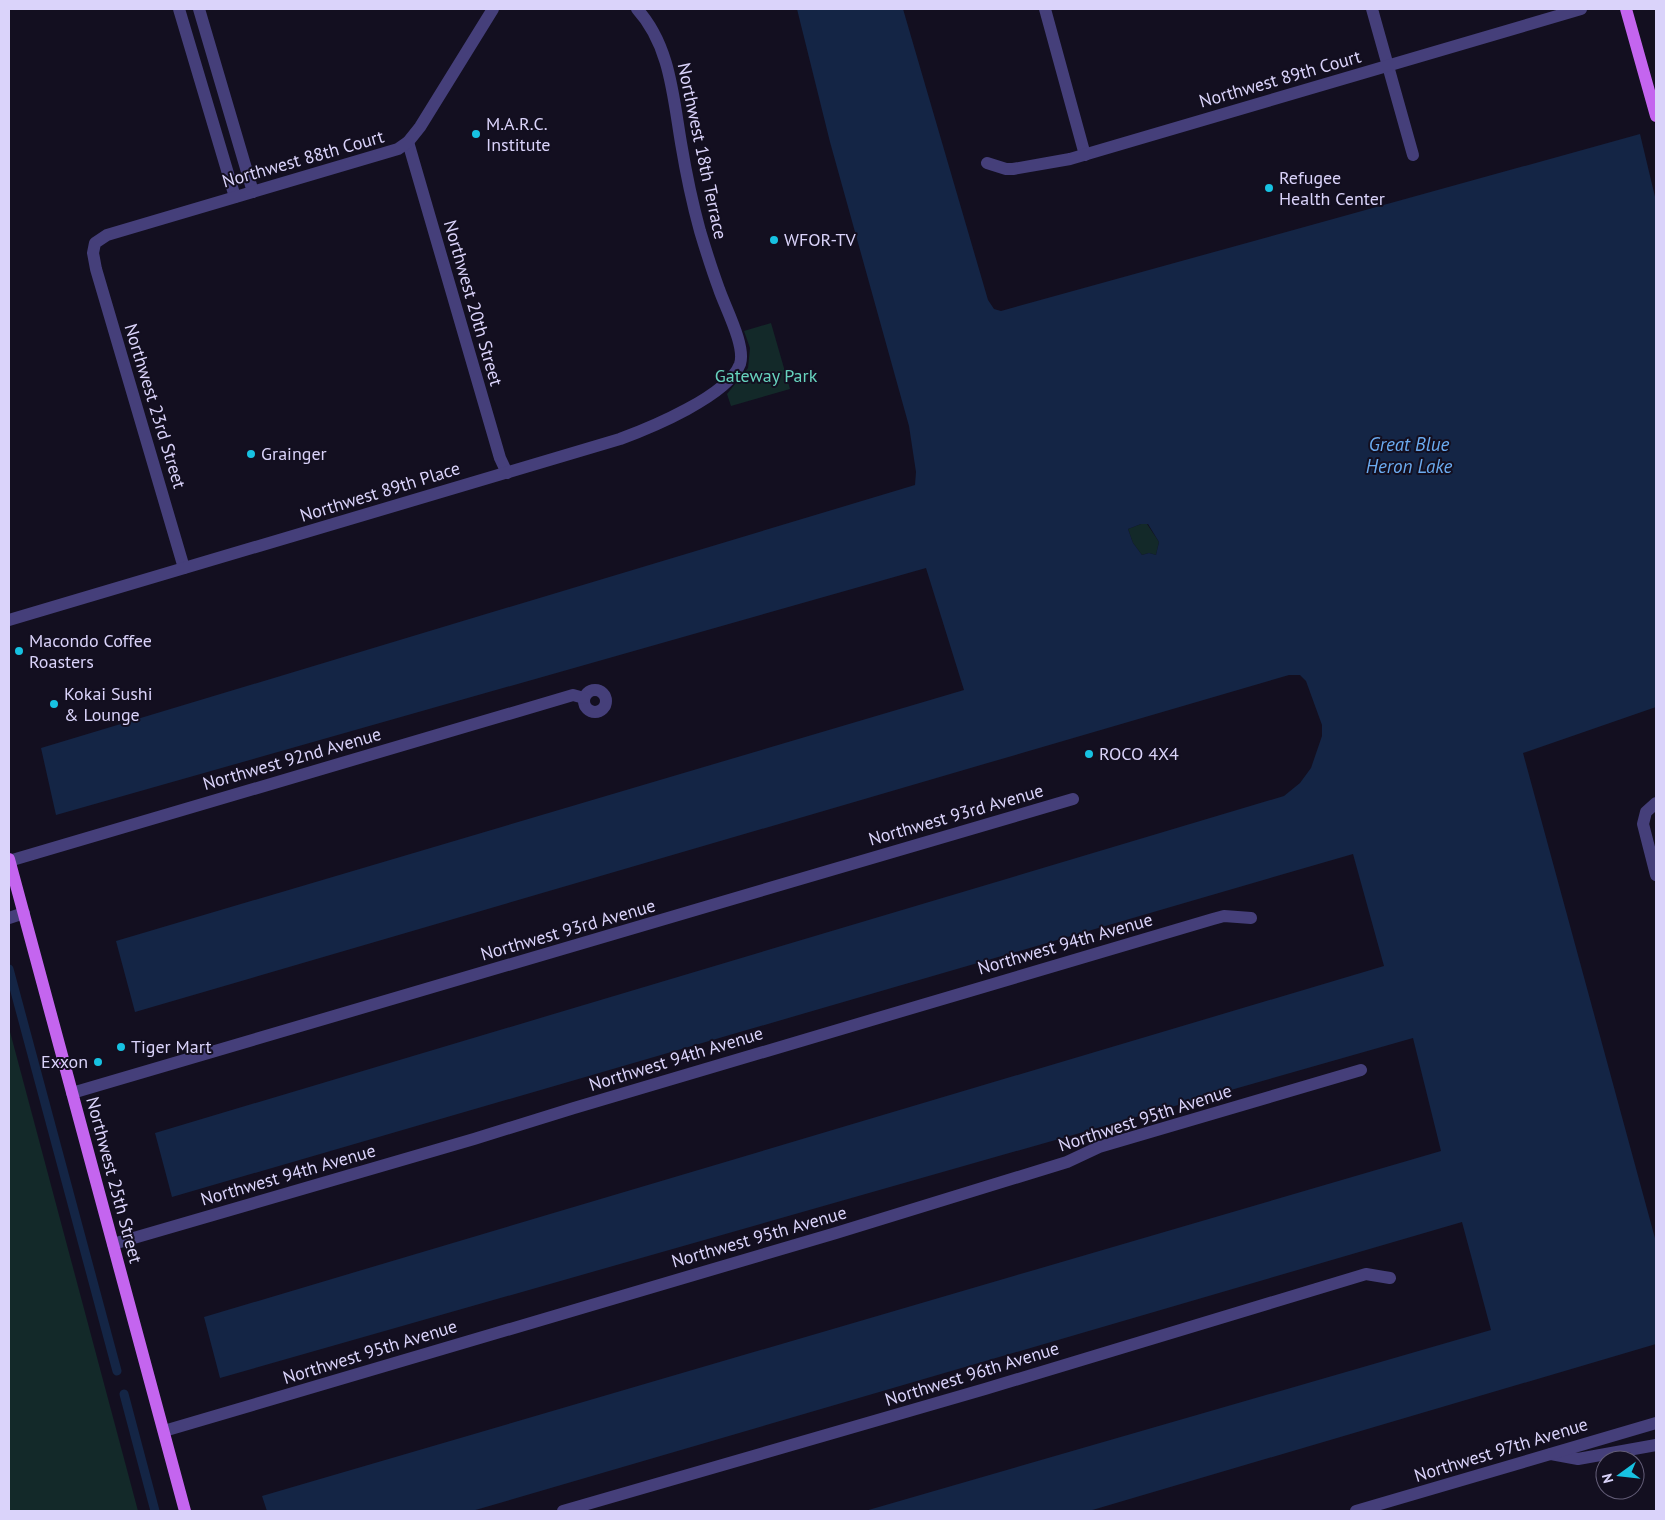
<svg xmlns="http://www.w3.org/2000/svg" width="1665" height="1520" font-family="'PT Sans',sans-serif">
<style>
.green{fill:#132929}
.water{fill:#142545;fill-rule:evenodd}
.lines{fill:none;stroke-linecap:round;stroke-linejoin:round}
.canal{stroke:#142545;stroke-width:9}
.minor{stroke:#453f7a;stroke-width:12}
.major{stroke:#c465ef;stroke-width:12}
.poi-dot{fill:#17c2e2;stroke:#130f20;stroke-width:2}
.labels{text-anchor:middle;stroke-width:4;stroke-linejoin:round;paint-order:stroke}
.street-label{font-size:18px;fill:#dad3fa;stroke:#130f20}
.poi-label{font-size:18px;fill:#dad3fa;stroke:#130f20;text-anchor:start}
.park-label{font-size:18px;fill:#67d3be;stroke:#130f20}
.water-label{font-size:19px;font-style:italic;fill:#6babf0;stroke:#130f20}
</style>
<rect width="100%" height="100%" fill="#130f20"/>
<!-- green -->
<g class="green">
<polygon points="771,323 790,389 731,406 727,394 748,368 750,348 744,331"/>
<polygon points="1141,524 1147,524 1159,542 1156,555 1149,553 1142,555 1133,543 1128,529"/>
<polygon points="9,1028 138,1511 9,1511"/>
</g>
<!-- water -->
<path class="water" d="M797,9h106l85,291 6,9 7,2 639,-177 16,67v506l-133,46 133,489v102l-567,167h-224l626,-181 -29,-108 -990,289h-205l-5,-15 1179,-345 -28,-113 -1193,340 -16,-61 1180,-351 -31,-112 -1181,343 -17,-64 1129,-337 16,-13 11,-15 11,-32v-11l-16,-44 -6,-6h-11l-1154,337 -19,-71 848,-251 -38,-122 -870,247 -15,-67 874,-263 1,-13 -7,-46 -79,-284zM1141,524h7l11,18 -3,13 -7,-2 -7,2 -9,-12 -5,-14z"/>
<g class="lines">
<!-- canal -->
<g class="canal">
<polyline points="9,969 117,1371"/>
<polyline points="124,1394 155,1511"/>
</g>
<!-- minor -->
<g class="minor">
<polyline points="179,9 235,197"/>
<polyline points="199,9 253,192"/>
<polyline points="1045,9 1085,155"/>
<polyline points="1372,9 1413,155"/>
<polyline points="408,142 500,458 507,473"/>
<polyline points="987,163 1006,169 1013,169 1070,159 1581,9"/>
<polyline points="184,568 96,269 93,253 95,243 107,235 398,149 408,142 420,127 493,9"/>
<path d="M9,620l611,-181c30,-11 108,-43 120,-75 6,-18 -15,-57 -21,-75 -7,-19 -13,-38 -19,-58 -8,-29 -14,-58 -19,-88 -8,-47 -11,-98 -44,-134"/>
<circle cx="595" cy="701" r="11"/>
<polyline points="1656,803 1646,812 1643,824 1656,875"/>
<polyline points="9,861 573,695 584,698"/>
<polyline points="9,918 24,913"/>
<polyline points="72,1093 1073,799"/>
<polyline points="113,1244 474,1139 574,1108 1213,919 1224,916 1251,918"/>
<polyline points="164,1431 836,1233 1067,1162 1099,1147 1361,1070"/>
<polyline points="1551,1454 1578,1459 1656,1445"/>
<polyline points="563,1511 985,1389 1366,1274 1390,1278"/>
<polyline points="1356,1511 1656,1423"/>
</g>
<!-- major -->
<g class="major">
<polyline points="1626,9 1656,116"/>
<polyline points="9,859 185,1511"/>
</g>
</g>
<!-- markers -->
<g class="poi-dot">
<circle cx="476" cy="134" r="5"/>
<circle cx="1269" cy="188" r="5"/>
<circle cx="774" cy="240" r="5"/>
<circle cx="251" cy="454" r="5"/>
<circle cx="19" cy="651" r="5"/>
<circle cx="54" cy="704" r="5"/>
<circle cx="1089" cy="754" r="5"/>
<circle cx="121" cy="1047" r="5"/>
<circle cx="98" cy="1062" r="5"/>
</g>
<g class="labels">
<!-- street labels -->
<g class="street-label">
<text transform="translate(1280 79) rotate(-16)" y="6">Northwest 89th Court</text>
<text transform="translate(702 151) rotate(78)" y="6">Northwest 18th Terrace</text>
<text transform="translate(303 159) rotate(-16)" y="6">Northwest 88th Court</text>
<text transform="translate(473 303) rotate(74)" y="6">Northwest 20th Street</text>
<text transform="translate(155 406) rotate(73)" y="6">Northwest 23rd Street</text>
<text transform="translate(380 492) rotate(-17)" y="6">Northwest 89th Place</text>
<text transform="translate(292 759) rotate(-16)" y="6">Northwest 92nd Avenue</text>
<text transform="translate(956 815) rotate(-16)" y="6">Northwest 93rd Avenue</text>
<text transform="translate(568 930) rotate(-16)" y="6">Northwest 93rd Avenue</text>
<text transform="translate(1065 944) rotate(-16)" y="6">Northwest 94th Avenue</text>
<text transform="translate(676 1059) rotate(-17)" y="6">Northwest 94th Avenue</text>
<text transform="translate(1145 1118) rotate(-18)" y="6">Northwest 95th Avenue</text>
<text transform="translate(288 1175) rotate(-16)" y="6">Northwest 94th Avenue</text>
<text transform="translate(114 1180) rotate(75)" y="6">Northwest 25th Street</text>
<text transform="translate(759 1237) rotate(-16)" y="6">Northwest 95th Avenue</text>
<text transform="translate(370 1352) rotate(-17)" y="6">Northwest 95th Avenue</text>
<text transform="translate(972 1374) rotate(-17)" y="6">Northwest 96th Avenue</text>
<text transform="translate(1501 1450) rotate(-17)" y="6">Northwest 97th Avenue</text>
</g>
<!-- poi labels -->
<g class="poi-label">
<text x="486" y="130">M.A.R.C.<tspan x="486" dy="21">Institute</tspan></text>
<text x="1279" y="184">Refugee<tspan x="1279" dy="21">Health Center</tspan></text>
<text x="784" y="246">WFOR-TV</text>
<text x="261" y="460">Grainger</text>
<text x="29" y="647">Macondo Coffee<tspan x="29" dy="21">Roasters</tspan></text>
<text x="64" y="700">Kokai Sushi<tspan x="64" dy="21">&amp; Lounge</tspan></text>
<text x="1099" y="760">ROCO 4X4</text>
<text x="131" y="1053">Tiger Mart</text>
<text x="88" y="1068" text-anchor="end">Exxon</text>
</g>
<!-- park labels -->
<g class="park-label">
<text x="766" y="382">Gateway Park</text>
</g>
<!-- water labels -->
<g class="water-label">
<text x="1409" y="451">Great Blue<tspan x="1409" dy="22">Heron Lake</tspan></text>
</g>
</g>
<!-- border -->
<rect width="1665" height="1520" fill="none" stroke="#dad3fa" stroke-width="20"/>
<!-- north arrow -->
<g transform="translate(1620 1475) rotate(255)"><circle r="24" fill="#130f20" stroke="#635d77"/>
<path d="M0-4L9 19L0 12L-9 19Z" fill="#17c2e2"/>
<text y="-8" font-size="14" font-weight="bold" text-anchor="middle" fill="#dad3fa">N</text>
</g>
</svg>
